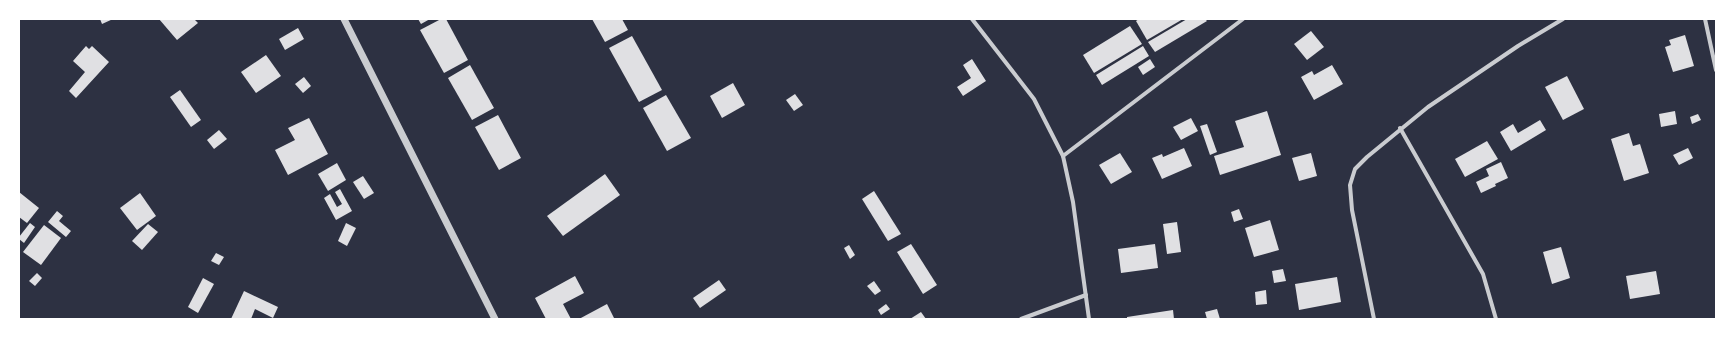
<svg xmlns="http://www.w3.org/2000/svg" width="1735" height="338" font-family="Rubik,sans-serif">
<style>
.building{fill:#e0e0e3}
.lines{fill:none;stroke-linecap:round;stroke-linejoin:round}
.minor{stroke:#caccd0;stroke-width:4}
.tertiary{stroke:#caccd0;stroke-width:7}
</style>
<rect width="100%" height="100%" fill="#2d3142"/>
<!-- building -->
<g class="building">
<polygon points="100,19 113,19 102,24"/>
<polygon points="159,19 194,19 198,23 177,40"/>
<polygon points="418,19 430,19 421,24"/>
<polygon points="441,19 446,19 468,60 444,73 420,30"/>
<polygon points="592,19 622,19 628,30 605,42"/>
<polygon points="1139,19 1183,19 1147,40 1136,21"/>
<polygon points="1187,19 1205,19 1207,21 1155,52 1148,42"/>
<polygon points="1130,26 1142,44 1094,73 1083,55"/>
<polygon points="298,28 304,39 285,50 279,39"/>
<polygon points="1311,31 1324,47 1307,60 1294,44"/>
<polygon points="1685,35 1694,66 1673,72 1665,47 1671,45 1669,40"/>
<polygon points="632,36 662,90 639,102 609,48"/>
<polygon points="86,46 89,49 92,46 109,62 76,98 69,91 85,72 73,61"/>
<polygon points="1143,46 1149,56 1102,85 1096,75"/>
<polygon points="266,55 281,76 256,93 241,72"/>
<polygon points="972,59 986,81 963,96 957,87 971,78 963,65"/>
<polygon points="1150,59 1155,67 1143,75 1138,67"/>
<polygon points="470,65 494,108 472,120 448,78"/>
<polygon points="1332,65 1343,84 1314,100 1301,77 1312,71 1314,75"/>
<polygon points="1567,76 1584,109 1563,120 1545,87"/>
<polygon points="304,77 311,86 303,93 295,84"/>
<polygon points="733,83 745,105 722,118 710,96"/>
<polygon points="180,90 201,120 191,127 170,97"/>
<polygon points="795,94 803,105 794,111 786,100"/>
<polygon points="666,95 691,138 667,151 643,108"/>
<polygon points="1267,111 1281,155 1220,175 1214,156 1244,147 1235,121"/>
<polygon points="1675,111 1677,124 1661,127 1659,114"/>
<polygon points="1698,114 1701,120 1692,124 1690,117"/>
<polygon points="498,115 521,158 499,170 475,127"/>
<polygon points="309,118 328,154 288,175 275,150 295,140 288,128"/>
<polygon points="1191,118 1198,131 1181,140 1173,127"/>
<polygon points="1540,120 1546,130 1511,151 1500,132 1513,124 1518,133"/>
<polygon points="1207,124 1217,152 1210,155 1200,126"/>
<polygon points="219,130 227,139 214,149 207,140"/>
<polygon points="1629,133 1633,146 1640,144 1649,173 1624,181 1611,139"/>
<polygon points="1487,141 1498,159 1465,177 1455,159"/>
<polygon points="1184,148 1192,166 1162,179 1152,158 1162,154 1163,157"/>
<polygon points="1688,148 1693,158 1679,165 1673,155"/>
<polygon points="1120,153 1132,172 1111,184 1099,165"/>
<polygon points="1311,153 1317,176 1299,181 1292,158"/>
<polygon points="1501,162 1508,178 1495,184 1496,186 1481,193 1476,182 1489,176 1486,169"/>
<polygon points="337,163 346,180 328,191 318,174"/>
<polygon points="605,174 620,195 563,236 547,216"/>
<polygon points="363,176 374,193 364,199 353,182"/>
<polygon points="340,189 352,211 336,220 324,198 330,194 337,207 342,204 335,192"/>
<polygon points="874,191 901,234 888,241 862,199"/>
<polygon points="19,192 39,208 27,223 19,217"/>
<polygon points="140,193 156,216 137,230 120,208"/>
<polygon points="1239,209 1243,219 1234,222 1231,212"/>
<polygon points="57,211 63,216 59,221 71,231 66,237 48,222"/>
<polygon points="1270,220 1279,250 1254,257 1245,228"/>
<polygon points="1177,222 1181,252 1167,254 1163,224"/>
<polygon points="30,223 35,227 24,243 19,239 19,237"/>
<polygon points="346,223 356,228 347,246 338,241"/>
<polygon points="148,224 158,232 142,250 132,241"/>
<polygon points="44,225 61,238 41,265 23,252"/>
<polygon points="911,244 937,285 923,294 897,252"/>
<polygon points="1155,244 1158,268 1121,273 1118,249"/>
<polygon points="849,245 855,255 850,259 844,248"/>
<polygon points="1561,247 1570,278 1552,284 1543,252"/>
<polygon points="216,253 224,257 219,265 211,261"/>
<polygon points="1283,269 1286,281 1274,283 1272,271"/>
<polygon points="1656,271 1660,294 1630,299 1626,276"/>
<polygon points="37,273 42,278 35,286 29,281"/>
<polygon points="575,276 584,293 563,304 571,319 546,319 535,298"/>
<polygon points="1337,277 1341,302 1299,310 1295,284"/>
<polygon points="203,278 214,284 198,313 188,307"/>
<polygon points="719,280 726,290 700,308 693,298"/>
<polygon points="874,281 881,291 875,295 867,286"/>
<polygon points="1266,290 1267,304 1256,305 1255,292"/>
<polygon points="244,291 278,307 273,318 255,309 251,319 231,319"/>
<polygon points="607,304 614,318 613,319 579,319"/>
<polygon points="886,304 890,309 881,315 878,310"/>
<polygon points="1217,309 1220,319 1207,319 1205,312"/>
<polygon points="1173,310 1174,319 1127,319 1127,317"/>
<polygon points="921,312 926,319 910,319"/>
</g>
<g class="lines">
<!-- minor -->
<g class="minor">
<polyline points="972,19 1034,99 1063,156 1073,202 1089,319"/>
<polyline points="1705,19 1716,70"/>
<polyline points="1400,128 1483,274 1496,319"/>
<polyline points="1063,156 1243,19"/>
<polyline points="1021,319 1086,295"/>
<polyline points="1374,319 1352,210 1350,185 1355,169 1367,157 1428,107 1518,46 1563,19"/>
</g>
<!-- tertiary -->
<polyline class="tertiary" points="344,19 495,319"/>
</g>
<!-- border -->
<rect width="1735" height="338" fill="none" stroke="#ffffff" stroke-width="40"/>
</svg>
